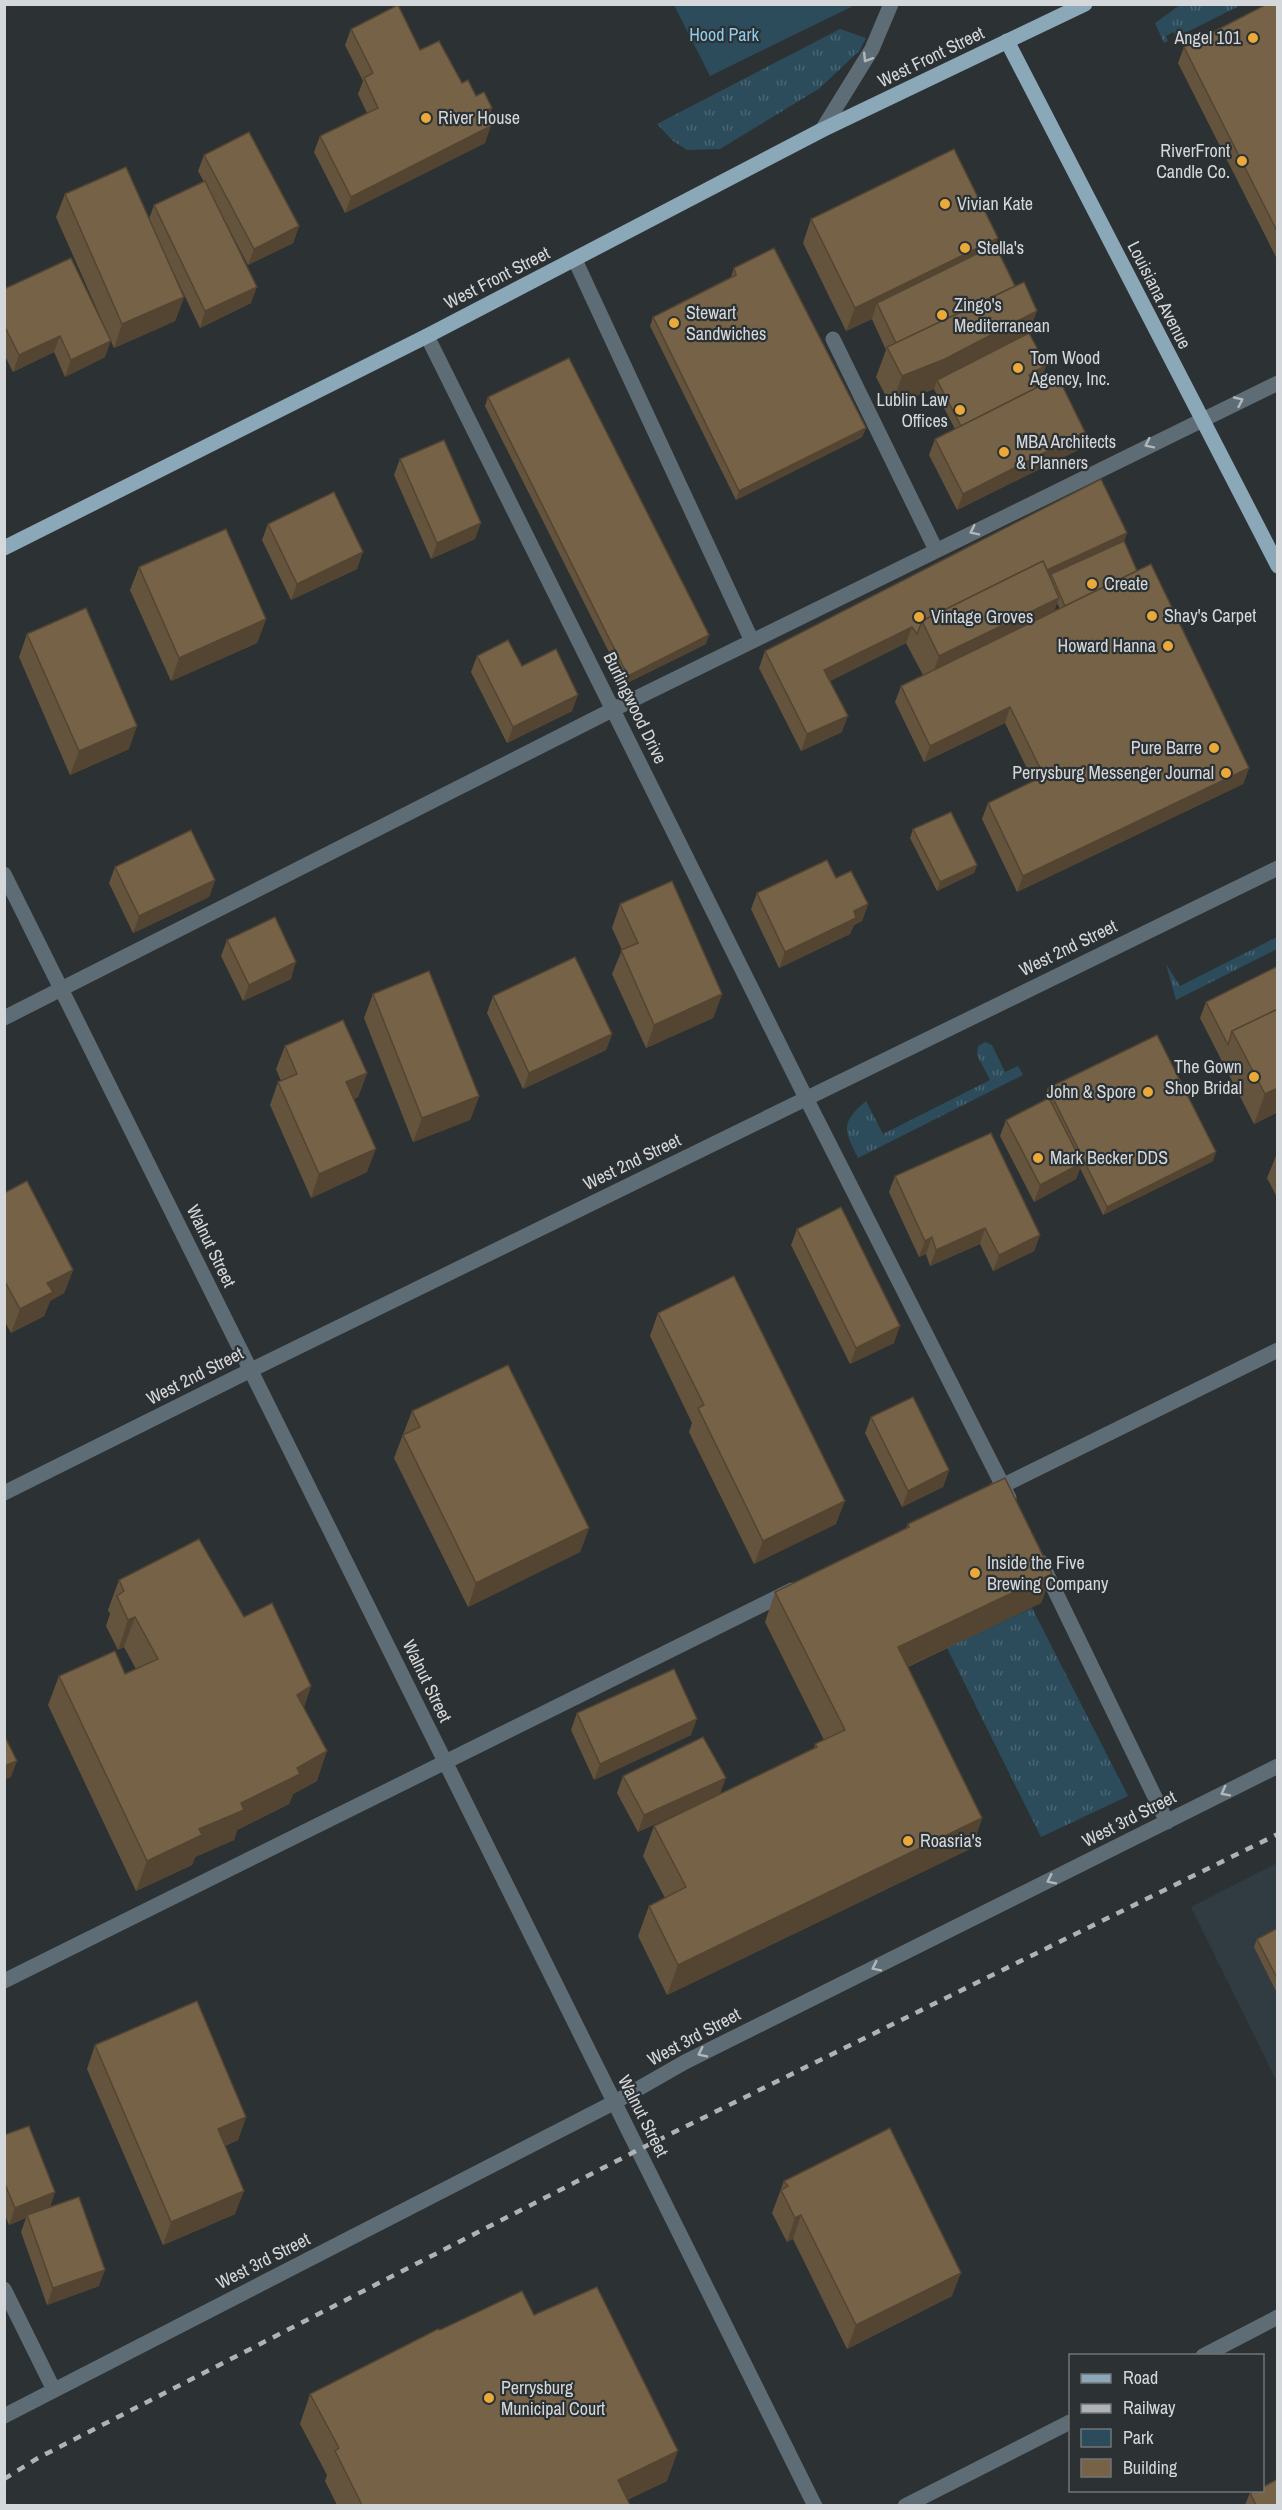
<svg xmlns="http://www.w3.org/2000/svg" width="1282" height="2510" font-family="'Archivo Narrow',sans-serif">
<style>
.built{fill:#303c42}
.grass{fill:url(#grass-tufts)}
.park{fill:#2c4c5c}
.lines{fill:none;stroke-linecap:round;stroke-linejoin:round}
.minor{stroke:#5e6d75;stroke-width:15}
.major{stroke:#8aa8b8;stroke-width:15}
.rail{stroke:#b0b3b5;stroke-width:4.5;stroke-dasharray:8 8;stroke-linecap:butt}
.wall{fill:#65543d;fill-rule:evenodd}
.shaded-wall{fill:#534532}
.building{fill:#766247;stroke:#534532;stroke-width:1.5}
.oneway{stroke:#b1b8bc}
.poi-dot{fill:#eba939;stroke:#2c3134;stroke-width:2}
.labels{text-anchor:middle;stroke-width:4.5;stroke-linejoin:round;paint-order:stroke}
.park-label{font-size:18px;fill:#8fcded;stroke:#2c3134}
.poi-label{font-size:18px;fill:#d5d8da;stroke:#2c3134;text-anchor:start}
.street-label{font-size:18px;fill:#d5d8da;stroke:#2c3134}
</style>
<defs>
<pattern id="grass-tufts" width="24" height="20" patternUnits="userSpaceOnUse" patternTransform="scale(1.5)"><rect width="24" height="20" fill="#2c4c5c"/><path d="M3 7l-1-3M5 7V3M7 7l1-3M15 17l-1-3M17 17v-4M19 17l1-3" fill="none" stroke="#4a6573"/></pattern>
</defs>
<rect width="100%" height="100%" fill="#2c3134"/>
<!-- built -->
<polygon class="built" points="1277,1863 1277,2082 1191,1907"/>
<!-- grass -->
<g class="grass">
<polygon points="1180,5 1180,4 1241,5 1177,37 1173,32 1166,36 1168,41 1164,43 1155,23"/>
<polygon points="840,29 866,38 860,50 820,88 720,149 687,150 673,141 657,124"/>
<polygon points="1277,937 1277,949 1176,1000 1166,964 1180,986"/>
<path d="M985,1042l7,3 13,27 13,-6 5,9 -165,83c-14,-28 -18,-35 8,-57l17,33 107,-54 -13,-25 1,-9z"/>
<polygon points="1032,1608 1128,1796 1041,1837 947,1648"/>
</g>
<!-- park -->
<polygon class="park" points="674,5 855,5 710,76"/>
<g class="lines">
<!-- minor -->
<g class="minor">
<polyline points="822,130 872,49 891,4"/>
<polyline points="575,260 752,641"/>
<polyline points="427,336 806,1098 1009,1498"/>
<polyline points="833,339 936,550"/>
<polyline points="4,874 815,2506"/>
<polyline points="4,1018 614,709 1278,383"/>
<polyline points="996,1489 1278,1350"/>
<polyline points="4,1493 251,1370 1278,868"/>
<polyline points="1041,1562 1167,1822"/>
<polyline points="4,1981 792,1590"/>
<polyline points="4,2289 54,2390"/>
<polyline points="1203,2356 1278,2317"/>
<polyline points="4,2416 615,2102 685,2062 1278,1766"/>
<polyline points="905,2506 1070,2422"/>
</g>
<!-- major -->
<g class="major">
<polyline points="1007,41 1278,566"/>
<polyline points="4,548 427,336 822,130 1085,4"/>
</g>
<!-- rail -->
<polyline class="rail" points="4,2479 38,2458 638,2150 1278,1834"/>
</g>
<!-- wall -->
<g class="wall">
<polygon points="1278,4 1278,261 1178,63 1184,47"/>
<polygon points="351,29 420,50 462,83 476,96 492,108 488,121 485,143 345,213 314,152 320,136 367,113 358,94 363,81 345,45"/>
<polygon points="204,155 299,226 293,243 248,265 224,219 251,303 200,328 170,265 184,297 175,321 114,348 56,217 65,194 149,219 154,205 204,182 198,171"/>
<polygon points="811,219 995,245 1029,333 1046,365 1043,374 1032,380 1036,388 1080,449 957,510 929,455 935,439 955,429 934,389 891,406 876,377 886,350 872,319 846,331 803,243"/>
<polygon points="734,268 866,428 862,437 736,500 650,326 653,317 731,277"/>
<polygon points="4,289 105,357 65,377 54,352 13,372 4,354"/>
<polygon points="488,397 706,644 625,684 485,406"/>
<polygon points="400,459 475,539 431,559 394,475"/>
<polygon points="268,524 357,569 291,600 262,540"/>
<path d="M1127,533l-3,8 13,30 112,197 -6,16 -226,108 -35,-73 6,-16 45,-22 -28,-58 -81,39 -29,-60 6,-16 22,-11 -17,-32 -76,38 12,51 -41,19 -42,-83 6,-17zM1057,603l3,6 -6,2z"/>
<polygon points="139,567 266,619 257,643 171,681 130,590"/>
<polygon points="27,634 129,749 70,775 19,657"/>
<polygon points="477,656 572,711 507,743 471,672"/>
<polygon points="913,829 977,865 974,873 937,891 910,838"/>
<polygon points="115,867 215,880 209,897 133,933 109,883"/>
<polygon points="836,878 868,904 862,921 854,925 850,934 779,968 751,909 757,893"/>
<polygon points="620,904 722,994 713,1018 646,1048 612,974 622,950 612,928"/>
<polygon points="227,940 291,979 243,1001 221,956"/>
<polygon points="1278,966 1278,1112 1254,1124 1200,1018 1206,1002"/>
<polygon points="373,994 479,1096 470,1120 413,1142 364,1018"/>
<polygon points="493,996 612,1034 606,1050 523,1089 487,1013"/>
<polygon points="285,1046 367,1073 358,1097 354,1099 367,1172 311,1198 270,1105 278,1082 281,1081 276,1069"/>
<polygon points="1048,1088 1213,1161 1103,1215 1080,1168 1076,1179 1034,1202 1000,1136 1006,1120 1046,1099 1045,1096"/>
<polygon points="1278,1151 1278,1199 1267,1178"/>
<polygon points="895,1176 1040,1235 1034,1251 993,1271 980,1244 930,1266 926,1254 919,1257 889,1192"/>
<polygon points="4,1193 73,1270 64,1293 50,1301 44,1316 11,1333 4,1320"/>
<polygon points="797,1229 894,1343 850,1364 791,1245"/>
<polygon points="658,1313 836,1524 754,1564 689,1432 692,1423 650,1336"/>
<polygon points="412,1411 589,1528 580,1552 468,1607 394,1458"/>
<polygon points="871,1417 949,1470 943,1487 902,1507 865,1433"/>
<polygon points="908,1524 1052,1574 1041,1603 908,1667 982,1818 972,1848 667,1995 638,1936 649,1906 665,1898 643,1856 654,1826 714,1797 638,1832 617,1793 623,1776 720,1794 814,1749 815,1744 824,1740 765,1622 775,1592 906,1528"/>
<polygon points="119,1580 244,1617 311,1686 304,1707 317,1781 293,1794 289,1804 237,1830 234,1840 195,1857 192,1865 136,1891 48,1705 59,1676 125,1674 136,1669 124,1647 118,1650 106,1626 110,1614 108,1610"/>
<polygon points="577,1713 691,1735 594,1780 571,1730"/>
<polygon points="1278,1928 1278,1995 1254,1947 1257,1939"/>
<polygon points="95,2045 246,2117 238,2140 225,2146 235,2214 163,2245 87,2069"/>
<polygon points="4,2135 55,2192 50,2207 99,2286 47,2305 21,2232 26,2218 9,2225 4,2213"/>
<polygon points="784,2181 952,2296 847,2349 793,2239 787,2242 772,2213"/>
<polygon points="534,2315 667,2481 627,2500 630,2505 337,2505 325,2481 327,2475 300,2424 310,2394 440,2330"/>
<polygon points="1250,2493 1278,2505 1245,2505"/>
</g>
<!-- shaded-wall -->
<g class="shaded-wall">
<polygon points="492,108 486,124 483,112"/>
<polygon points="491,126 485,143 345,213 351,197"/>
<polygon points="299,226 293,243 248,265 254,249"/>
<polygon points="998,238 989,262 877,303 872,319 846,331 855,308"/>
<polygon points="257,287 251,303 200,328 205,311"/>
<polygon points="184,297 175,321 114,348 122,324"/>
<polygon points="1037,311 1026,341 937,380 934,389 891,406 902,376"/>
<polygon points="60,336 54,352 13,372 19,355"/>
<polygon points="111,341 105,357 65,377 71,360"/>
<polygon points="1046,365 1043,374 1026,383 1029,375"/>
<polygon points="866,428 862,437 736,500 739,491"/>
<polygon points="1085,432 1080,449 957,510 963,494"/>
<polygon points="481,523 475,539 431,559 437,543"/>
<polygon points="1127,533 1121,549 1051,574 1048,583 926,630 1054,566"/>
<polygon points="363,552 357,569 291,600 297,584"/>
<polygon points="1059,598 1048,628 928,686 939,656"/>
<polygon points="266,619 257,643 171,681 179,658"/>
<polygon points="912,627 906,643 818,687 824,670"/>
<polygon points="709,635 706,644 625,684 628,676"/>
<polygon points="578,695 572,711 507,743 513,727"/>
<polygon points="1010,707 1005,723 924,762 930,746"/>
<polygon points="848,716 842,732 801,751 807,734"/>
<polygon points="137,726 129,749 70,775 79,751"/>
<polygon points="1249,768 1243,784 1017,892 1023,876"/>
<polygon points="977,865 974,873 937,891 940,882"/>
<polygon points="215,880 209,897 133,933 139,916"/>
<polygon points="868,904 862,921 854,925 850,934 779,968 785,952 854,911"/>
<polygon points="296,962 291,979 243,1001 249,985"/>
<polygon points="722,994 713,1018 646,1048 654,1025"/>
<polygon points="612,1034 606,1050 523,1089 529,1073"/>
<polygon points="367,1073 358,1097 338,1105 346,1082"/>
<polygon points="1278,1088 1278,1112 1254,1124 1265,1094"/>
<polygon points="479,1096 470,1120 413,1142 422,1118"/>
<polygon points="376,1149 367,1172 311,1198 319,1174"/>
<polygon points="1216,1152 1213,1161 1103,1215 1107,1207"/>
<polygon points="1082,1163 1076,1179 1034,1202 1040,1185"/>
<polygon points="985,1228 980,1244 930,1266 936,1250"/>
<polygon points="1040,1235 1034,1251 993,1271 999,1255"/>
<polygon points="932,1237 926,1254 919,1257 925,1241"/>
<polygon points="73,1270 64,1293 50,1301 44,1316 11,1333 20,1309 47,1283"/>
<polygon points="900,1326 894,1343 850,1364 856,1348"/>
<polygon points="949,1470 943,1487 902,1507 908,1491"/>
<polygon points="845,1501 836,1524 754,1564 763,1541"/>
<polygon points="589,1528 580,1552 468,1607 476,1583"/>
<polygon points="1052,1574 1041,1603 887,1676 898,1647"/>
<polygon points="135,1617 124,1647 118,1650 128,1620"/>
<polygon points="311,1686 301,1715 297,1695"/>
<polygon points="697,1719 691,1735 594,1780 600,1764"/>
<polygon points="327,1751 317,1781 293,1794 289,1804 237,1830 234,1840 195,1857 192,1865 136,1891 147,1861 297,1768"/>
<polygon points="17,1761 11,1777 4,1780 4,1766"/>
<polygon points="726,1778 720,1794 638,1832 644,1815"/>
<polygon points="982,1818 972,1848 667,1995 678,1965"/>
<polygon points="246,2117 238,2140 209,2152 218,2129"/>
<polygon points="244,2191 235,2214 163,2245 171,2222"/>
<polygon points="55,2192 49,2208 27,2215 26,2218 9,2225 15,2208"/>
<polygon points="801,2215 793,2239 787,2242 795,2218"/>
<polygon points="105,2270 99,2286 47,2305 53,2288"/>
<polygon points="961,2273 952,2296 847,2349 856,2325"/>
<polygon points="678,2451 667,2481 615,2505 618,2480"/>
</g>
<!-- building -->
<g class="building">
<polygon points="1267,4 1278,4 1278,233 1184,47"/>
<polygon points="398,5 420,50 439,41 462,83 468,80 476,96 484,92 492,108 483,112 491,126 351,197 320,136 378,108 364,78 373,73 351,29"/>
<polygon points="249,132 299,226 254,249 204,155"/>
<polygon points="954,149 998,238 855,308 811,219"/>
<polygon points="126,167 184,297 122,324 65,194"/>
<polygon points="205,181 257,287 205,311 154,205"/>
<polygon points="995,245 1015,286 896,343 877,303"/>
<polygon points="774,248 866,428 739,491 653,317 736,275 734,268"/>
<polygon points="71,258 111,341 71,360 60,336 19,355 4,325 4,289"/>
<polygon points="1024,282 1037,311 945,359 902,376 887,347"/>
<polygon points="1029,333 1046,365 1029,375 1036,388 961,426 937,380"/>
<polygon points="569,358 709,635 628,676 488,397"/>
<polygon points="1058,377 1085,432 963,494 935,439"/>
<polygon points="444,440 481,523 437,543 400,459"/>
<polygon points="1101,479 1127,533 1047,570 1043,561 922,621 917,634 912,627 824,670 848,716 807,734 765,651"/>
<polygon points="334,492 363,552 297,584 268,524"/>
<polygon points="226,529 266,619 179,658 139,567"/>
<polygon points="1124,541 1137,571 1065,606 1051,574"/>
<polygon points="1043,561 1059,598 939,656 922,621"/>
<polygon points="1151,564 1249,768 1023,876 988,803 1044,776 1010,707 930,746 901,686"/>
<polygon points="86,608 137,726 79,751 27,634"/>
<polygon points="508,640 522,666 556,649 578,695 513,727 477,656"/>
<polygon points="951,812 977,865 940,882 913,829"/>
<polygon points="191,830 215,880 139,916 115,867"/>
<polygon points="827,860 836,878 851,871 868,904 854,911 856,918 785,952 757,893"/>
<polygon points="672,881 722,994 654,1025 621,950 638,943 620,904"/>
<polygon points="275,917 296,962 249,985 227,940"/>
<polygon points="575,957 612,1034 529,1073 493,996"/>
<polygon points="1278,966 1278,1009 1232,1031 1228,1045 1206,1002"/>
<polygon points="429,971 479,1096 422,1118 373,994"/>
<polygon points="1278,1009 1278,1088 1265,1094 1232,1031"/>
<polygon points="343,1020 367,1073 346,1082 376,1149 319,1174 278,1082 297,1074 285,1046"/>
<polygon points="1157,1035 1216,1152 1107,1207 1048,1088"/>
<polygon points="1049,1098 1082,1163 1040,1185 1006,1120"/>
<polygon points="991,1133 1040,1235 999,1255 985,1228 936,1250 932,1237 925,1241 895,1176"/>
<polygon points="27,1181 73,1270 47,1283 53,1292 20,1309 4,1280 4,1193"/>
<polygon points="841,1207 900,1326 856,1348 797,1229"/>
<polygon points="734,1276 845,1501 763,1541 698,1408 704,1405 658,1313"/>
<polygon points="508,1365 589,1528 476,1583 403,1435 420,1427 412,1411"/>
<polygon points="913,1397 949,1470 908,1491 871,1417"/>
<polygon points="1005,1478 1052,1574 898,1647 982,1818 678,1965 649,1906 686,1887 654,1826 817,1747 815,1744 845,1730 775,1592 909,1527 908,1524"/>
<polygon points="199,1539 244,1617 272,1603 311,1686 297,1695 327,1751 297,1768 300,1774 241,1803 244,1810 199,1829 202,1835 147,1861 59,1676 115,1651 125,1674 158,1659 135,1617 128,1620 117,1596 124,1591 119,1580"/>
<polygon points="674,1669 697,1719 600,1764 577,1713"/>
<polygon points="4,1735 17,1761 4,1766"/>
<polygon points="703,1737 726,1778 644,1815 623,1776"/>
<polygon points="1278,1928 1278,1980 1257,1939"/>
<polygon points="197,2001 246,2117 218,2129 244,2191 171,2222 95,2045"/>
<polygon points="29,2126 55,2192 15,2208 4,2182 4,2135"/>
<polygon points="890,2128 961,2273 856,2325 801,2215 795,2218 781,2190 788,2186 784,2181"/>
<polygon points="79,2197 105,2270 53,2288 27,2215"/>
<polygon points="597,2287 678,2451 618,2480 630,2505 362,2505 335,2451 339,2448 310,2394 438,2329 440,2330 522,2291 534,2315"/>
<polygon points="1278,2479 1278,2505 1256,2505 1250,2493 1255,2490 1263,2490 1263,2487"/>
</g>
<!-- one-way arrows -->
<defs><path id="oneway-chevron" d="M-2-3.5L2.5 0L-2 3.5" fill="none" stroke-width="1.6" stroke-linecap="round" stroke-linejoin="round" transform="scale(1.5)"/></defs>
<g class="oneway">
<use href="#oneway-chevron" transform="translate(867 58) rotate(122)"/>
<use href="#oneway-chevron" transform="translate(1239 401) rotate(-25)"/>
<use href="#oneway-chevron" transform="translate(1149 444) rotate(154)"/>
<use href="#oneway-chevron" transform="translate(974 531) rotate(154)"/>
<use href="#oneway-chevron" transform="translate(1225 1792) rotate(153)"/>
<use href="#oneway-chevron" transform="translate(1051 1880) rotate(154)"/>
<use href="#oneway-chevron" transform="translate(876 1967) rotate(154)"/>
<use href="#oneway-chevron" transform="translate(702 2053) rotate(154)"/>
</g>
<!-- markers -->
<g class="poi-dot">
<circle cx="1253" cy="38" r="6"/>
<circle cx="426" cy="118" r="6"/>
<circle cx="1242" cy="161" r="6"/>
<circle cx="945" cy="204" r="6"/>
<circle cx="965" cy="248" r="6"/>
<circle cx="942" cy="315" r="6"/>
<circle cx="674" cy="323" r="6"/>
<circle cx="1018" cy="368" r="6"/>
<circle cx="960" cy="410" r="6"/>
<circle cx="1004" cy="452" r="6"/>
<circle cx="1092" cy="584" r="6"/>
<circle cx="1152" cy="616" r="6"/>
<circle cx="919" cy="617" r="6"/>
<circle cx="1168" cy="646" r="6"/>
<circle cx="1214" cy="748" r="6"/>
<circle cx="1226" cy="773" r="6"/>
<circle cx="1254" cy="1077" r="6"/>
<circle cx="1148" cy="1092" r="6"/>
<circle cx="1038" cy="1158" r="6"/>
<circle cx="975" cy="1573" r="6"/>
<circle cx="908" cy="1841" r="6"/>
<circle cx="489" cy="2398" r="6"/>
</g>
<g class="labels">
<!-- park labels -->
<g class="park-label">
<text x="724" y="41">Hood Park</text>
</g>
<!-- poi labels -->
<g class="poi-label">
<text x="1241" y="44" text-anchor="end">Angel 101</text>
<text x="438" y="124">River House</text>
<text x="1230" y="157" text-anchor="end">RiverFront<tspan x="1230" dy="21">Candle Co.</tspan></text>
<text x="957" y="210">Vivian Kate</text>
<text x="977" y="254">Stella's</text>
<text x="954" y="311">Zingo's<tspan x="954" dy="21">Mediterranean</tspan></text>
<text x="686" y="319">Stewart<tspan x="686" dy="21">Sandwiches</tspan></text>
<text x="1030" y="364">Tom Wood<tspan x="1030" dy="21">Agency, Inc.</tspan></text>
<text x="948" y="406" text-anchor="end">Lublin Law<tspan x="948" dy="21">Offices</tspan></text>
<text x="1016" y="448">MBA Architects<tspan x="1016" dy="21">&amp; Planners</tspan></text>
<text x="1104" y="590">Create</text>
<text x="1164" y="622">Shay's Carpet</text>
<text x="931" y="623">Vintage Groves</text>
<text x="1156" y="652" text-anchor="end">Howard Hanna</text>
<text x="1202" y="754" text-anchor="end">Pure Barre</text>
<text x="1214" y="779" text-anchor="end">Perrysburg Messenger Journal</text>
<text x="1242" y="1073" text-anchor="end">The Gown<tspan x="1242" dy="21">Shop Bridal</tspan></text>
<text x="1136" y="1098" text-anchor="end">John &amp; Spore</text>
<text x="1050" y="1164">Mark Becker DDS</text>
<text x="987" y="1569">Inside the Five<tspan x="987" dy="21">Brewing Company</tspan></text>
<text x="920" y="1847">Roasria's</text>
<text x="501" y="2394">Perrysburg<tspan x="501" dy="21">Municipal Court</tspan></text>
</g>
<!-- street labels -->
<g class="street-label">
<text transform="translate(931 57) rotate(-26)" y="6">West Front Street</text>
<text transform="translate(497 278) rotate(-27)" y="6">West Front Street</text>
<text transform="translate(1159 295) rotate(63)" y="6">Louisiana Avenue</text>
<text transform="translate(635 708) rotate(64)" y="6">Burlingwood Drive</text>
<text transform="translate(1068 948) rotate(-26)" y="6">West 2nd Street</text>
<text transform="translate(632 1162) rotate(-26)" y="6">West 2nd Street</text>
<text transform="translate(211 1246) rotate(64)" y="6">Walnut Street</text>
<text transform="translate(195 1376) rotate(-27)" y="6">West 2nd Street</text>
<text transform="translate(427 1681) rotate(64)" y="6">Walnut Street</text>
<text transform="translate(1129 1819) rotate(-27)" y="6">West 3rd Street</text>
<text transform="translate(694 2037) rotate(-28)" y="6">West 3rd Street</text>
<text transform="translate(643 2116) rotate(63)" y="6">Walnut Street</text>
<text transform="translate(263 2261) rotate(-27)" y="6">West 3rd Street</text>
</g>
</g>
<!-- border -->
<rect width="1282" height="2510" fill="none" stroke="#d5d8da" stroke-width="12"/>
<!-- legend -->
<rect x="1069" y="2354" width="195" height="138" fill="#2c3134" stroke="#707476" stroke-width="1.5"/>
<rect x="1081" y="2374" width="30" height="9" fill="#8aa8b8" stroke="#707476" stroke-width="1.5"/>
<text x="1123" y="2384" font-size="18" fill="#d5d8da">Road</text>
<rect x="1081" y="2404" width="30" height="9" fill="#b0b3b5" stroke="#707476" stroke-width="1.5"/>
<text x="1123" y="2414" font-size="18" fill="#d5d8da">Railway</text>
<rect x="1081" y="2429" width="30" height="18" fill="#2c4c5c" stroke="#707476" stroke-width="1.5"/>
<text x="1123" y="2444" font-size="18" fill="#d5d8da">Park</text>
<rect x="1081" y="2459" width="30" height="18" fill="#766247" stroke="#707476" stroke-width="1.5"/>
<text x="1123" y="2474" font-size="18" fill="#d5d8da">Building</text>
</svg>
